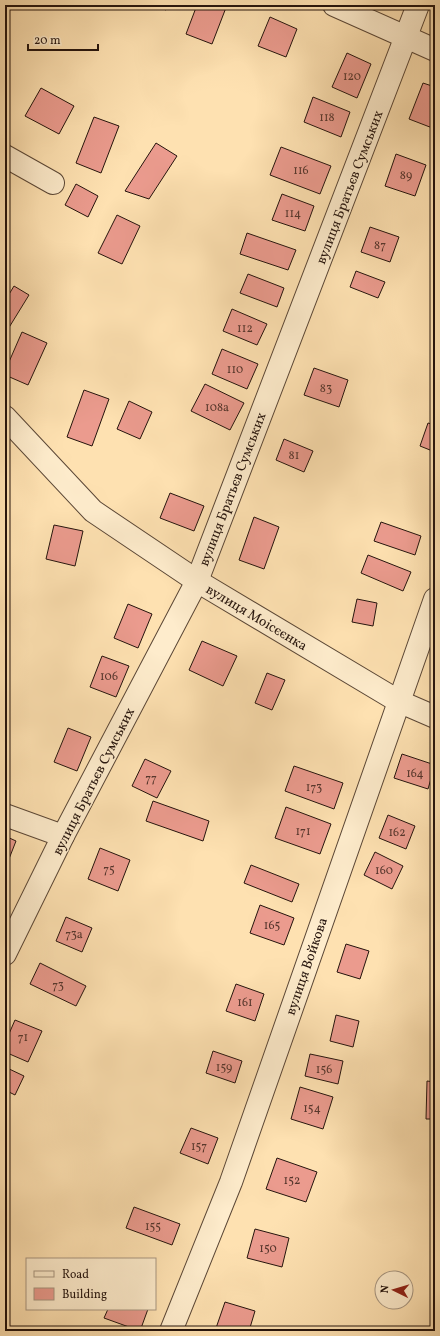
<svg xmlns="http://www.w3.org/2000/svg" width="440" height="1336" font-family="Vollkorn,serif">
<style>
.building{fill:#eb9b8e;stroke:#25140d}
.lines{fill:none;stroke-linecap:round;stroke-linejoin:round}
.minor-casing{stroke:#5b4736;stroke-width:24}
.minor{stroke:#feeccc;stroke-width:22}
.labels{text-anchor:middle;stroke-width:3;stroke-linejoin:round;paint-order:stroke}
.number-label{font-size:12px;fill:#56362d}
.street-label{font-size:14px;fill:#25140d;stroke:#feeccc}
</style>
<rect width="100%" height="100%" fill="#fee1b1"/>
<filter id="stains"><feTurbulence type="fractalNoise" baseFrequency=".005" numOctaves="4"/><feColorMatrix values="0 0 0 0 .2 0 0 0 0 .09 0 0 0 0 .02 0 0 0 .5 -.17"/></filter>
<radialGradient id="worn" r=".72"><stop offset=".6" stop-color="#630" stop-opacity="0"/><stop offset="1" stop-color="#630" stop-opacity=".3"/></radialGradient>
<!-- building -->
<g class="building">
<polygon points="154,5 168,5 166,10"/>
<polygon points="197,5 227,5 212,44 186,34"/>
<polygon points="270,17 297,29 286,57 258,46"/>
<polygon points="347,53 371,64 357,98 332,87"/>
<polygon points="423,83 435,87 435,129 409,119"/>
<polygon points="41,88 74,106 59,134 25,116"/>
<polygon points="313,97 350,112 341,137 304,122"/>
<polygon points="94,117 119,126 101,173 76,163"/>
<polygon points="156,143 177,156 149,199 125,191"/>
<polygon points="281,147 331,166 320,194 270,175"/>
<polygon points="396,154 426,165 415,196 385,186"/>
<polygon points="76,184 98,196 88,217 65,205"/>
<polygon points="282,194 314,206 305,231 272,220"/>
<polygon points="117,215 140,226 122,264 98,253"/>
<polygon points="370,227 399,237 390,262 361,252"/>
<polygon points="247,233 296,250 288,270 240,254"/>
<polygon points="356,271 385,282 378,298 350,287"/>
<polygon points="248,274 284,288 277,307 240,293"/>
<polygon points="14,286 29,295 5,334 5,301"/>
<polygon points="232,309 267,324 257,345 223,331"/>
<polygon points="22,332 47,343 28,385 5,375 5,371"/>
<polygon points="222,349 258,364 247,389 212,374"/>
<polygon points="314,368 348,380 339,407 304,395"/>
<polygon points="205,384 244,403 230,430 191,411"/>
<polygon points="84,390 109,399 92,446 67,437"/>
<polygon points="129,401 152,412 140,439 117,429"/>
<polygon points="428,423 435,425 435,452 420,446"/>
<polygon points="284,439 313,451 304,472 276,460"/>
<polygon points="170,493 204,506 194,531 160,518"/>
<polygon points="254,517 279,527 264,569 239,560"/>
<polygon points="381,522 421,536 415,555 374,541"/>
<polygon points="54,525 83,531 75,566 46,559"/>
<polygon points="368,555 411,572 403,591 361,573"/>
<polygon points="357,599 377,603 373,626 352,622"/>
<polygon points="128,604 152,614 138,648 114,638"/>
<polygon points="202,641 237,656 223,686 189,670"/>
<polygon points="102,656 129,666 116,697 90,687"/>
<polygon points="267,673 285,680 272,710 255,703"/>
<polygon points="68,728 91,737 77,771 54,762"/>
<polygon points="402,754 435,765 428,789 394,778"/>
<polygon points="145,759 171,771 157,798 132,786"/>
<polygon points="294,766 343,783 334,809 285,791"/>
<polygon points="153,801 209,821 203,841 146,821"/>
<polygon points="286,807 331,824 320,854 275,838"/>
<polygon points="388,815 415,826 406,849 379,838"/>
<polygon points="5,836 16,841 7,864 5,864"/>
<polygon points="100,848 130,860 118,891 88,879"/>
<polygon points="375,852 403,866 392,889 364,875"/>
<polygon points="251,865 299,884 292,902 244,883"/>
<polygon points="260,905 294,918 284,945 250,933"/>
<polygon points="66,917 92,928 82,952 56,941"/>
<polygon points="346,944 369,951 360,979 337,972"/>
<polygon points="40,963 86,986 76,1006 30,984"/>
<polygon points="236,984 264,994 255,1021 226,1011"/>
<polygon points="336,1015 359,1021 353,1047 330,1041"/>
<polygon points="15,1020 42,1031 28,1062 5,1052 5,1043"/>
<polygon points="213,1051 242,1061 235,1083 206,1073"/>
<polygon points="310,1054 343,1061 338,1084 305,1076"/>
<polygon points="5,1067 24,1076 15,1095 5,1090"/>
<polygon points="427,1081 435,1082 435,1119 426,1119"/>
<polygon points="300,1087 333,1097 323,1129 291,1119"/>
<polygon points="191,1128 218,1138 208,1164 180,1153"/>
<polygon points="277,1158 317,1172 306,1202 266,1189"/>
<polygon points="134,1207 180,1224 172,1245 126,1228"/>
<polygon points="255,1229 289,1238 282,1267 247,1258"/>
<polygon points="225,1302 255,1311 249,1331 215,1331"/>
<polygon points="108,1309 148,1309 140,1331 104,1318"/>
</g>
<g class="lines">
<!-- minor casing -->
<g class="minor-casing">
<g id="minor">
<polyline points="334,5 435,50"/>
<polyline points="5,156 53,183"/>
<polyline points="5,417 93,511 197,581 398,701 435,717"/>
<polyline points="5,815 63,836"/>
<polyline points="5,954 63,836 197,581 418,5"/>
<polyline points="171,1331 231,1182 435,599"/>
</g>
</g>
<!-- minor -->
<use href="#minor" class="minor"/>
</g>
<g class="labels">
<!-- number labels -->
<g class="number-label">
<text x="352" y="80">120</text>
<text x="327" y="121">118</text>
<text x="301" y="174">116</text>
<text x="406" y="179">89</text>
<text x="293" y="217">114</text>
<text x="380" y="249">87</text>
<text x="245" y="332">112</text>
<text x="235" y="373">110</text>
<text x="326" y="392">83</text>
<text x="217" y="411">108а</text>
<text x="294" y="459">81</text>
<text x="109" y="680">106</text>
<text x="415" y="777">164</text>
<text x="151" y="782">77</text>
<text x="314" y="791">173</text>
<text x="303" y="835">171</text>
<text x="397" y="836">162</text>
<text x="109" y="873">75</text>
<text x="384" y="874">160</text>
<text x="272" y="929">165</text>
<text x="74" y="938">73а</text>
<text x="58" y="989">73</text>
<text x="245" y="1006">161</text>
<text x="23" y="1041">71</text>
<text x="224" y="1071">159</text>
<text x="324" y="1073">156</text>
<text x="312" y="1112">154</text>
<text x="199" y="1150">157</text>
<text x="292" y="1184">152</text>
<text x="153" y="1230">155</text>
<text x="268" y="1252">150</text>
</g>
<!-- street labels -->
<g class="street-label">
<text transform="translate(349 187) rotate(-69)" y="5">вулиця Братьєв Сумських</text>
<text transform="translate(232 489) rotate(-69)" y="5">вулиця Братьєв Сумських</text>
<text transform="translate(257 617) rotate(31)" y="5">вулиця Моісєєнка</text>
<text transform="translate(93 781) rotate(-63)" y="5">вулиця Братьєв Сумських</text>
<text transform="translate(306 966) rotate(-71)" y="5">вулиця Войкова</text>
</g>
</g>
<!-- margin -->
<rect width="440" height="1336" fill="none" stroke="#fee1b1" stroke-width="20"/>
<rect x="6" y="6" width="428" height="1324" fill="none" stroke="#25140d" stroke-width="2"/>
<rect x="10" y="10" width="420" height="1316" fill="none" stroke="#25140d"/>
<!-- legend -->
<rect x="26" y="1258" width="130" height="52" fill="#feeccc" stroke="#a79680"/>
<rect x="34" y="1271" width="20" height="6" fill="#feeccc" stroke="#a79680"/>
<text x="62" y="1278" font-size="12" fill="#25140d">Road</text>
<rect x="34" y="1288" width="20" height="12" fill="#eb9b8e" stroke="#a79680"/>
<text x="62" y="1298" font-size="12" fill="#25140d">Building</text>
<!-- north arrow -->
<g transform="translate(394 1290) rotate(275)"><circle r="19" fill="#feeccc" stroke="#a79680"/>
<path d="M0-3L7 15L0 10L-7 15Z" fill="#8f2418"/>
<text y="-6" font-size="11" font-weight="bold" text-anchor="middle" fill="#25140d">N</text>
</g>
<!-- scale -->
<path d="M28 44v6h70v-6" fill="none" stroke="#25140d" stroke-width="2"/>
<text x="34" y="44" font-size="12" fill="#25140d" stroke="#feeccc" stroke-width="3" paint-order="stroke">20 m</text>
<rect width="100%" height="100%" filter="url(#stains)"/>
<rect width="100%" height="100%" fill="url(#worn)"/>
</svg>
